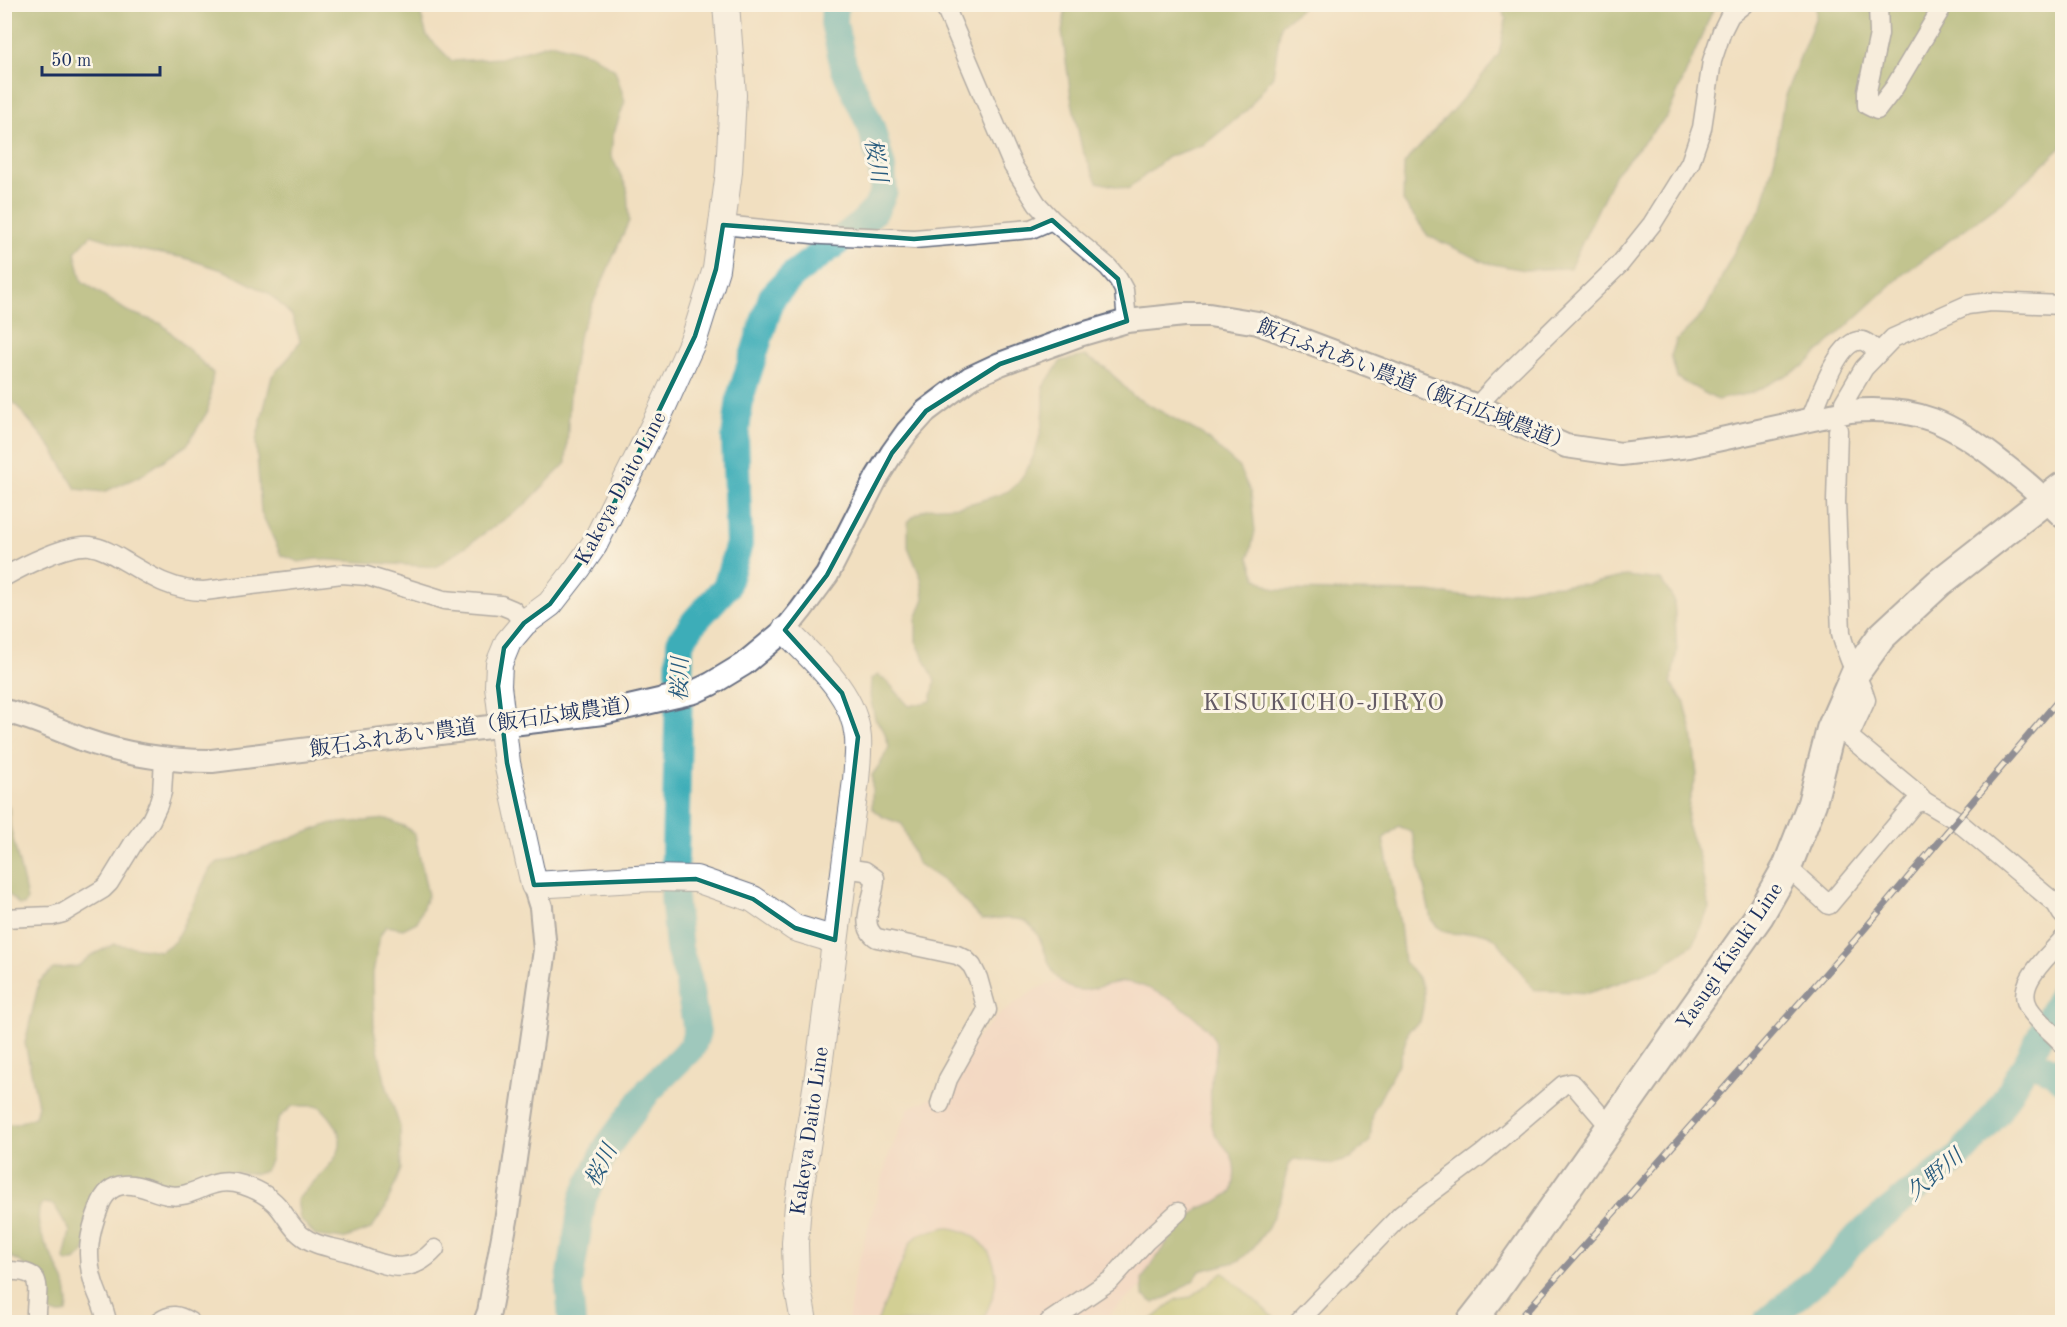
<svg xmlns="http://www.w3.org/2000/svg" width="2067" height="1327" font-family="'Old Standard TT','Noto Serif JP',serif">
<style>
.built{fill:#f7d1c7}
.green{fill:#aebd5f;stroke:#64765e;stroke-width:1.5}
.forest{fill:#8aa456;stroke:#526a5a;stroke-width:1.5}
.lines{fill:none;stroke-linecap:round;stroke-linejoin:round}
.river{stroke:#3dadb8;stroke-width:28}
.minor-casing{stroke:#666d80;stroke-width:21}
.tertiary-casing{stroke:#666d80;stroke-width:26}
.secondary-casing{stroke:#666d80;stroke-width:28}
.primary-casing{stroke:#666d80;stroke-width:32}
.minor{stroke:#fff;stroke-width:18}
.tertiary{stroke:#fff;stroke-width:22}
.secondary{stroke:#fff;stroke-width:26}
.primary{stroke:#fff;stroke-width:28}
.rail-casing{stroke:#1b2f5e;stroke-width:7}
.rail{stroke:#fcf5e5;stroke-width:4.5;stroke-dasharray:14;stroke-linecap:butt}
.marked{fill:none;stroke:#0f766e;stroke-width:4.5;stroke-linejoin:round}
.labels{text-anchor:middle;stroke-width:6;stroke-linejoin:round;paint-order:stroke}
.street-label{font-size:21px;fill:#1b2f5e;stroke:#fcf5e5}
.water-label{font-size:22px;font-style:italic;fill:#275b7e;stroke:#fcf5e5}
.quarter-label{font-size:24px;letter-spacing:1.5px;fill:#635a65;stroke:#fcf5e5}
</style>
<rect width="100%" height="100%" fill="#fcf5e5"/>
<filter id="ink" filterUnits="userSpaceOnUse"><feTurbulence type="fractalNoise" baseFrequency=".0167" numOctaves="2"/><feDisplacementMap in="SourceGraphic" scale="12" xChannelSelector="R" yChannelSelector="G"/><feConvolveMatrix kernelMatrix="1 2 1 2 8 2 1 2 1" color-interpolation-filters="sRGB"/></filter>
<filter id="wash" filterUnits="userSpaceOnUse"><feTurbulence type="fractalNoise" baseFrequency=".008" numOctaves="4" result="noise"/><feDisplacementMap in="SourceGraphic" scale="24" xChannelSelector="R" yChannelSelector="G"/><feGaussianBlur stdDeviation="1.35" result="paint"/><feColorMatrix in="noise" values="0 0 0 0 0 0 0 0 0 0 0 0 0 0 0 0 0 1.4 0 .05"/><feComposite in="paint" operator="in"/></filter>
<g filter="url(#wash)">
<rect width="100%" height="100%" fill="#f1dfc0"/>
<!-- built -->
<polygon class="built" points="1130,953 1199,989 1264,1171 1195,1244 1111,1312 1104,1322 848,1322 854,1277 889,1155 909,1108 946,1092 965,1051 996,1017 1036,989"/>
<!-- green -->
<g class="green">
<path d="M946,1227c8,2 16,3 23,7 21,10 31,35 25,57 -2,11 -8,21 -12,31h-105l33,-79 10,-9z"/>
<polygon points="1223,1272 1279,1322 1149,1322 1177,1299 1191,1297"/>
</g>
<!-- forest -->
<g class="forest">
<polygon points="4,5 418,5 427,36 452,61 500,58 551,43 591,54 615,70 625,101 613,136 611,155 627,188 629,221 578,337 570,395 566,463 525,505 436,567 316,559 299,562 281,555 261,512 256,441 272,376 291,355 300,341 292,316 270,294 225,271 185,258 139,250 91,235 75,252 82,281 127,311 162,324 213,373 208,411 187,445 140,476 104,492 76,489 52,448 5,392"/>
<polygon points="1066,5 1066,4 1305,5 1281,25 1273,76 1247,110 1205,144 1168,157 1128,189 1097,182 1082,149 1071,97 1062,32"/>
<polygon points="1500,5 1715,5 1668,115 1615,174 1570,268 1525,270 1487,263 1428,236 1403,201 1404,164 1475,85 1499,54 1506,19"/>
<polygon points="1816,5 2062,5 2062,147 2006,199 1902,275 1804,366 1752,393 1717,400 1677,378 1671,356 1676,341 1704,313 1740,240 1762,207 1775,156 1784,98 1816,16"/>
<path d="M1085,356l21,12 27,28 69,38 36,32 13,27 4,38 -6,27 8,21 19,11 152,2 43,5 35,-4 36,-7 46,-2 38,-8 35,4 13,20 3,51 -6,32 14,20 7,29 5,43 -8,27 -2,23 12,32 10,51 -15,35 -33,25 -72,25 -55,-3c-8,-10 -32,-46 -40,-52 -23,-16 -44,10 -63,-19l-19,-86 -13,-7 -16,13 17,84 4,39c23,22 23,29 16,60l-11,8 -10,32 -26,50 -3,29 -20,18 -18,5 -38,-5 -6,6 -7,34 -14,30 -14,19 -14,13 -39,10 -6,9 -24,16 -16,7 -11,-7 -1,-17 27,-40 31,-31 16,-6 16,-10c3,-12 5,-28 -3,-40 -9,-13 -17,-15 -18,-35 0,-12 -1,-25 0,-37 1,-9 7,-28 5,-36 -7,-25 -67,-62 -92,-62 -18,0 -36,13 -53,6 -31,-13 -21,-56 -49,-68 -10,-4 -29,0 -40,0l-34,-36 -31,-21 -15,-39 -19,-7 -11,-9v-33l8,-11 9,-17 -5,-16 -9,-12 -5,-22 1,-18 7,-4c13,7 21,21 31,31l22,-5 4,-20 -19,-40v-22l8,-21 -3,-20 -13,-31v-25c16,-18 27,-14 50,-16 9,-1 47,-12 53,-17 12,-10 21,-28 26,-43 6,-20 9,-38 6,-59l18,-26z"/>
<polygon points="5,801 9,808 10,826 24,884 27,900 24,905 19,905 5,890"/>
<path d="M387,819l19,8 9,8 13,60 -11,27 -14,7 -17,-3 -6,10 -7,37 1,57 11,51 15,46 1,42 -16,40 -14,20 -28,10 -27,-3 -16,-17 -3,-19c27,-34 69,-51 22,-94h-26l-13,11 -8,20 -1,22 -6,12 -8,3 -24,-2 -35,4 -19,9 -43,-7 -18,3 -35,73 -7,6 -8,3 -4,-4 6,-28 -16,-26 -10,-2 -4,3c-11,38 35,62 27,107 -28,9 -31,-29 -42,-47 -4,-5 -11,-7 -16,-10l-4,-19 -1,-113h11l20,-7 3,-12 -13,-62 14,-61 14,-13 25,-3 12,-10 24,-12 47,7 14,-10 35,-72 8,-7 15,-2 96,-36z"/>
</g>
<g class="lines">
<!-- river -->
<g class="river">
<polyline points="2028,1060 2055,1072 2062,1079"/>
<polyline points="572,1322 569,1286 583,1198 607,1147 649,1090 692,1047 697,1032 688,978 679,949 674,897 680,642 695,621 726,587 739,544 735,439 740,398 772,297 793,275 861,224 876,209 884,191 882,167 871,127 844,68 834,23 835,4"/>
<polyline points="1766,1322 1827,1271 1858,1236 1909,1194 1957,1159 1997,1113 2028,1060 2062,993"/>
</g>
</g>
</g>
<g filter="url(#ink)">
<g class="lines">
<!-- minor casing -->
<g class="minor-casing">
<g id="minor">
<polyline points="944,4 1013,166 1037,204 1052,220 1108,267 1118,279 1124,290 1127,321"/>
<polyline points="1878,4 1879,34 1867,91 1867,105 1877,110 1894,88 1944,4"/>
<polyline points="723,225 822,235 914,239 1031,229 1052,220"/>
<polyline points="1844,402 1864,368 1893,338 1967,305 1990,302 2062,305"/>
<polyline points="1477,406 1499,382 1620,264 1652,224 1690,163 1702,128 1712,61 1722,31 1730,15 1744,4"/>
<path d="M1811,418c7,-17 28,-82 52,-77 6,2 10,7 15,11"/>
<path d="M1838,430l-2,72 5,131c5,24 18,44 25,67l-17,37 69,57 6,7 32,19 100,84 6,10"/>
<path d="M4,577c21,-12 63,-33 86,-31 14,2 26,10 38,17 25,15 47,28 76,28l138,-17 25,2 77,24 57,5 12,5 11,13"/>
<polyline points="1787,867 1829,905 1914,804 1924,801"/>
<path d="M845,868l20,3 10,7c1,19 -19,47 2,60l80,17 8,4 7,7 6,12 9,32 -39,69 -8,25"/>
<polyline points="4,918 52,916 63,913 103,889 109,883 133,844 151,820 158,805 162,792 164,760"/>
<path d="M2062,940c-14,17 -48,44 -33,68 8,13 23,24 33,35"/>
<path d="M4,1271c47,-2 30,19 32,51"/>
<path d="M107,1322c-2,-14 -9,-25 -13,-38 -9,-27 -5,-51 5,-76 4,-12 11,-22 25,-23 15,-2 30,8 44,10 28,5 41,-21 75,-10 15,5 29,12 38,25 7,9 11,18 20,25 13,11 31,12 47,17 33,10 58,29 87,-3"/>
<path d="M159,1322c12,-9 19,-7 31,0"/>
<polyline points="1049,1322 1111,1280 1146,1241 1178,1212"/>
<polyline points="1298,1322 1401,1215 1481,1155 1563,1085 1571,1083 1574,1085 1610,1127"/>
</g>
</g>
<!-- tertiary casing -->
<g class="tertiary-casing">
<g id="tertiary">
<path d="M4,711c28,6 54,19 80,29 42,15 83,21 128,21l391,-48 91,-21 17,-8 33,-20 41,-34 16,-20 26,-35 50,-98 15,-24 15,-21 19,-21 44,-33 30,-14 79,-29 48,-14 57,-6h25l49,8 219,83 89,40 55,8 68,-8 161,-35c67,-6 102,12 153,53 21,16 41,34 59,52"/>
<polyline points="485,1322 489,1312 507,1215 545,950 541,907 534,885"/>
</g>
</g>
<!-- secondary casing -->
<g class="secondary-casing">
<g id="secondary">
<polyline points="726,4 733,95 729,172 716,269 695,336 659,415 594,545 578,568 550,604 524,623 508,642 499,664 498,686 507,763 534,885 653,878 696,879 753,899 795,928 835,940"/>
<path d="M785,630c30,31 69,62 73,108 1,14 -1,28 -2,42l-39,302 -19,122 -3,39 1,34 8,45"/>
</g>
</g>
<!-- primary casing -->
<g class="primary-casing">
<polyline id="primary" points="1471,1322 1492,1295 1759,916 1787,867 1812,803 1831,729 1856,672 1881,637 1939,583 2062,487"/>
</g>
<!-- minor -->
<use href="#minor" class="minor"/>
<!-- tertiary -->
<use href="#tertiary" class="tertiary"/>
<!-- secondary -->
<use href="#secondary" class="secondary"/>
<!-- primary -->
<use href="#primary" class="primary"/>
<!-- rail casing -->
<g class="rail-casing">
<polyline id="rail" points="1517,1322 1856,939 2062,696"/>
</g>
<!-- rail -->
<use href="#rail" class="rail"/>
</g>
</g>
<!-- marked area -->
<path d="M0 0H2067V1327H0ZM1052,220l66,59 9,42 -127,43 -74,47 -34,42 -65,122 -42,55 57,63 16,44 -23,203 -40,-12 -42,-29 -57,-20 -162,6 -27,-122 -9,-77 6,-38 20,-25 26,-19 44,-59 101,-209 21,-67 7,-44 191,14 117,-10z" fill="#f1dfc0" fill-opacity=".55" fill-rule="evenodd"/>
<path class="marked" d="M1052,220l66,59 9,42 -127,43 -74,47 -34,42 -65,122 -42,55 57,63 16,44 -23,203 -40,-12 -42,-29 -57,-20 -162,6 -27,-122 -9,-77 6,-38 20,-25 26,-19 44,-59 101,-209 21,-67 7,-44 191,14 117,-10z"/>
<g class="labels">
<!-- street labels -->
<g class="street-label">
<text transform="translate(1415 385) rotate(21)" y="7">飯石ふれあい農道（飯石広域農道）</text>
<text transform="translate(620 488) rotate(-62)" y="7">Kakeya Daito Line</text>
<text transform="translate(476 726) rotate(-8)" y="7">飯石ふれあい農道（飯石広域農道）</text>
<text transform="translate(1729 956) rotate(-56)" y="7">Yasugi Kisuki Line</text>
<text transform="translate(809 1131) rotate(-82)" y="7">Kakeya Daito Line</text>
</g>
<!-- water labels -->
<g class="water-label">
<text transform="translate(877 160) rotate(80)" y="8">桜川</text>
<text transform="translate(679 679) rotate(-89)" y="8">桜川</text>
<text transform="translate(600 1165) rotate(-63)" y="8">桜川</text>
<text transform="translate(1934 1174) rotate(-40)" y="8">久野川</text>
</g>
<!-- quarter labels -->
<g class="quarter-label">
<text x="1324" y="710">KISUKICHO-JIRYO</text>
</g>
</g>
<!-- margin -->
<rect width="2067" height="1327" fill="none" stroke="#fcf5e5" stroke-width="24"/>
<!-- scale -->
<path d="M42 66v9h118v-9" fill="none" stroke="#1b2f5e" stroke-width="3"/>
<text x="51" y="66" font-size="18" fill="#1b2f5e" stroke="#fcf5e5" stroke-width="4.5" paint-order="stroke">50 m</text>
</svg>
